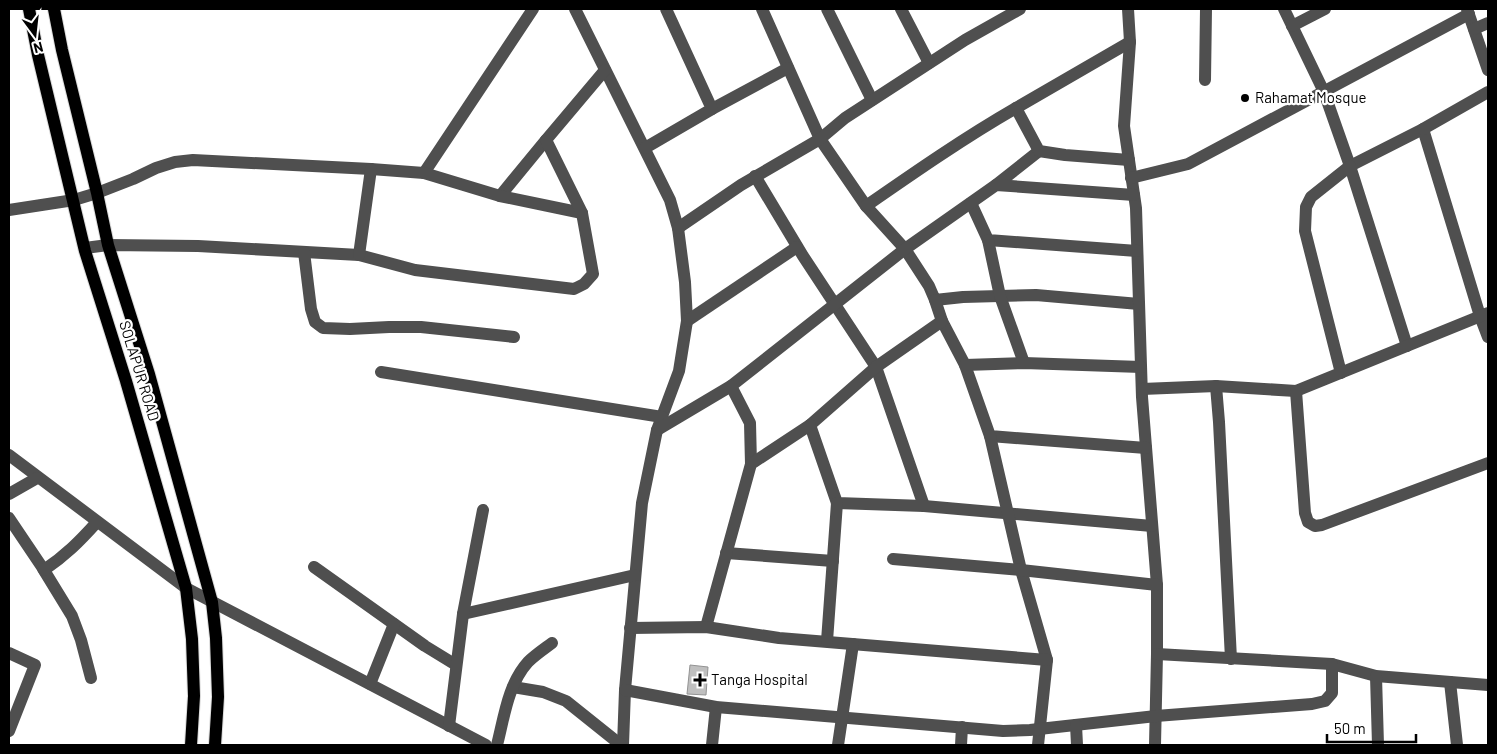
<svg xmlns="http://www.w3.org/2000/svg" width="1497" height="754" font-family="Barlow,sans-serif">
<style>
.building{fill:#bfbfbf;stroke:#939393}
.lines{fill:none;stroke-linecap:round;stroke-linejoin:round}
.major-casing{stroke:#dbdbdb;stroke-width:14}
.minor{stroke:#4f4f4f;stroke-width:12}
.major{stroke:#000;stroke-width:12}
.poi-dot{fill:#000;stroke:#fff;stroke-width:2}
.labels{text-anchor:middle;stroke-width:4.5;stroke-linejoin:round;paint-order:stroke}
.poi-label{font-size:15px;fill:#000;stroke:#fff;text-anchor:start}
.street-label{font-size:15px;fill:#000;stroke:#fff}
</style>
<rect width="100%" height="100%" fill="#fff"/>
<!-- building -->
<polygon class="building" points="690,665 708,667 706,695 687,694"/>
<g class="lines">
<!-- major casing -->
<g class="major-casing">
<g id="major">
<polyline points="29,9 38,55 85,251 126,381 186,588 192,639 194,696 191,745"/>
<polyline points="54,9 62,50 97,193 108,245 149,374 212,602 216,638 218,697 215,745"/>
</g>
</g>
<!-- minor -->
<g class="minor">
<polyline points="575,9 670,200 678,228 685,282 687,321 679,371 657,430 642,503 625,690 623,745"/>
<polyline points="762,9 820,139 866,206 905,249 929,286 935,300 963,297 1036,295 1139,304"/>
<polyline points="827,9 872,100"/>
<polyline points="901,9 929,63"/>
<polyline points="1128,9 1130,42 1124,126 1136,208 1142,397 1157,585 1157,654 1155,745"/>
<polyline points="1284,9 1324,92 1350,166 1423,129 1480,316 1488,337"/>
<polyline points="1467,9 1488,70"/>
<polyline points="1292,26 1325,9"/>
<polyline points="1474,29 1488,23"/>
<polyline points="1205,80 1206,9"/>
<polyline points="1016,108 1130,42"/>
<polyline points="712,109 788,68"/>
<polyline points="1423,129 1488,92"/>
<polyline points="645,148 712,109 666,9"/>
<polyline points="424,173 533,9"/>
<polyline points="755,176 803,256 876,367 924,506"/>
<polyline points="1131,178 1188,164 1469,14"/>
<polyline points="996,185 1039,151"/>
<polyline points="500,196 546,140"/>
<polyline points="971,203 988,240 1137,251"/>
<path d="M866,206c49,-34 98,-68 150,-98l23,43 26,4 64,5"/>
<polyline points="9,210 74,200 97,193 133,179 156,168 175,162 193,160 371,169 424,173 500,196 582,213"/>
<polyline points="678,228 741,185 820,139 845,118 965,40 1020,9"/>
<polyline points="988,240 1000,296 1024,363"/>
<polyline points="85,248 108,245 198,246 359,255 415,270 574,289 584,284 593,274 582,213 546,140 605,70"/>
<polyline points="304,252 311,309 315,322 323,328 350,329 389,327 421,327 514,337"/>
<polyline points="359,255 371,169"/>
<polyline points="935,300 942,321 965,365 990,436 1146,448"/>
<polyline points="687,321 797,247"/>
<polyline points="942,321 876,367 810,425 837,503 924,506 1152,526"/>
<polyline points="965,365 1024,363 1141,367"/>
<polyline points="381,372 662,417"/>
<polyline points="1341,373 1305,231 1306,207 1311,197 1350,166 1407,346"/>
<polyline points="731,386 905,249 996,185 1134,195"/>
<polyline points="1216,386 1219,422 1231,659"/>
<polyline points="1142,389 1216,386 1296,391 1488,313"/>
<polyline points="1296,391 1305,513 1308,522 1315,526 1322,525 1488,463"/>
<polyline points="657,430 731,386 750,423 751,464"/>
<polyline points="990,436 1021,570 1047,660 1038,745"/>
<polyline points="9,455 186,588 486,745"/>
<polyline points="9,494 37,478"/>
<polyline points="9,518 42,567 72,616 81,640 91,678"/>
<polyline points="726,553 833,561"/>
<polyline points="893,559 1021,570 1157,585"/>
<polyline points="314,567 425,646 456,665"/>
<path d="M44,570c22,-15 35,-28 53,-48"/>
<polyline points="463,614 635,575"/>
<polyline points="706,627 751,464 810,425"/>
<polyline points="630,628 706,627 779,638 1047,660"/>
<polyline points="827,641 837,503"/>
<polyline points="9,653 35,665 9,731"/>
<polyline points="1157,654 1332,664 1376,676 1488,685"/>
<polyline points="1376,676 1378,745"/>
<polyline points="1450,682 1457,745"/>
<polyline points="370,684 394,624"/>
<polyline points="513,687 543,692 566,701 621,745"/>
<polyline points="625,690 716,707 1003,731 1030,730 1156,716 1312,704 1325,701 1332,693 1332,664"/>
<polyline points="1076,725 1077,745"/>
<polyline points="449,726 463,614 483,510"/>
<path d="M497,745c7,-27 11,-61 31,-83 7,-7 16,-13 24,-19"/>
<polyline points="712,745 716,707"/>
<polyline points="838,745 853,644"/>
<polyline points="961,745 962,727"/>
</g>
<!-- major -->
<use href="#major" class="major"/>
</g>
<!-- markers -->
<g class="poi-dot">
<circle cx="1245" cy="98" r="5"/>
<path d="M697.5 672.5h5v5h5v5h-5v5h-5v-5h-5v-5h5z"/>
</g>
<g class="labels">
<!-- poi labels -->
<g class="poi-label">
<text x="1255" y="103">Rahamat Mosque</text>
<text x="711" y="685">Tanga Hospital</text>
</g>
<!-- street labels -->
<g class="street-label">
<text transform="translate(139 371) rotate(73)" y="5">SOLAPUR ROAD</text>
</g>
</g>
<!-- border -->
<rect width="1497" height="754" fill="none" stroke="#000000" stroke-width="20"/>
<!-- north arrow -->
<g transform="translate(35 35) rotate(165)" stroke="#ffffff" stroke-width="4" paint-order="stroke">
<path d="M0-4L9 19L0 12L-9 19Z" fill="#000000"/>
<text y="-8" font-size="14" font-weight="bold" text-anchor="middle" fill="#000000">N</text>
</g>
<!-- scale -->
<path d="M1327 734v8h89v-8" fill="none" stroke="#000000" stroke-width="2.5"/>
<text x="1334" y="734" font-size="15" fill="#000000" stroke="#ffffff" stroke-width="4" paint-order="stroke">50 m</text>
</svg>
